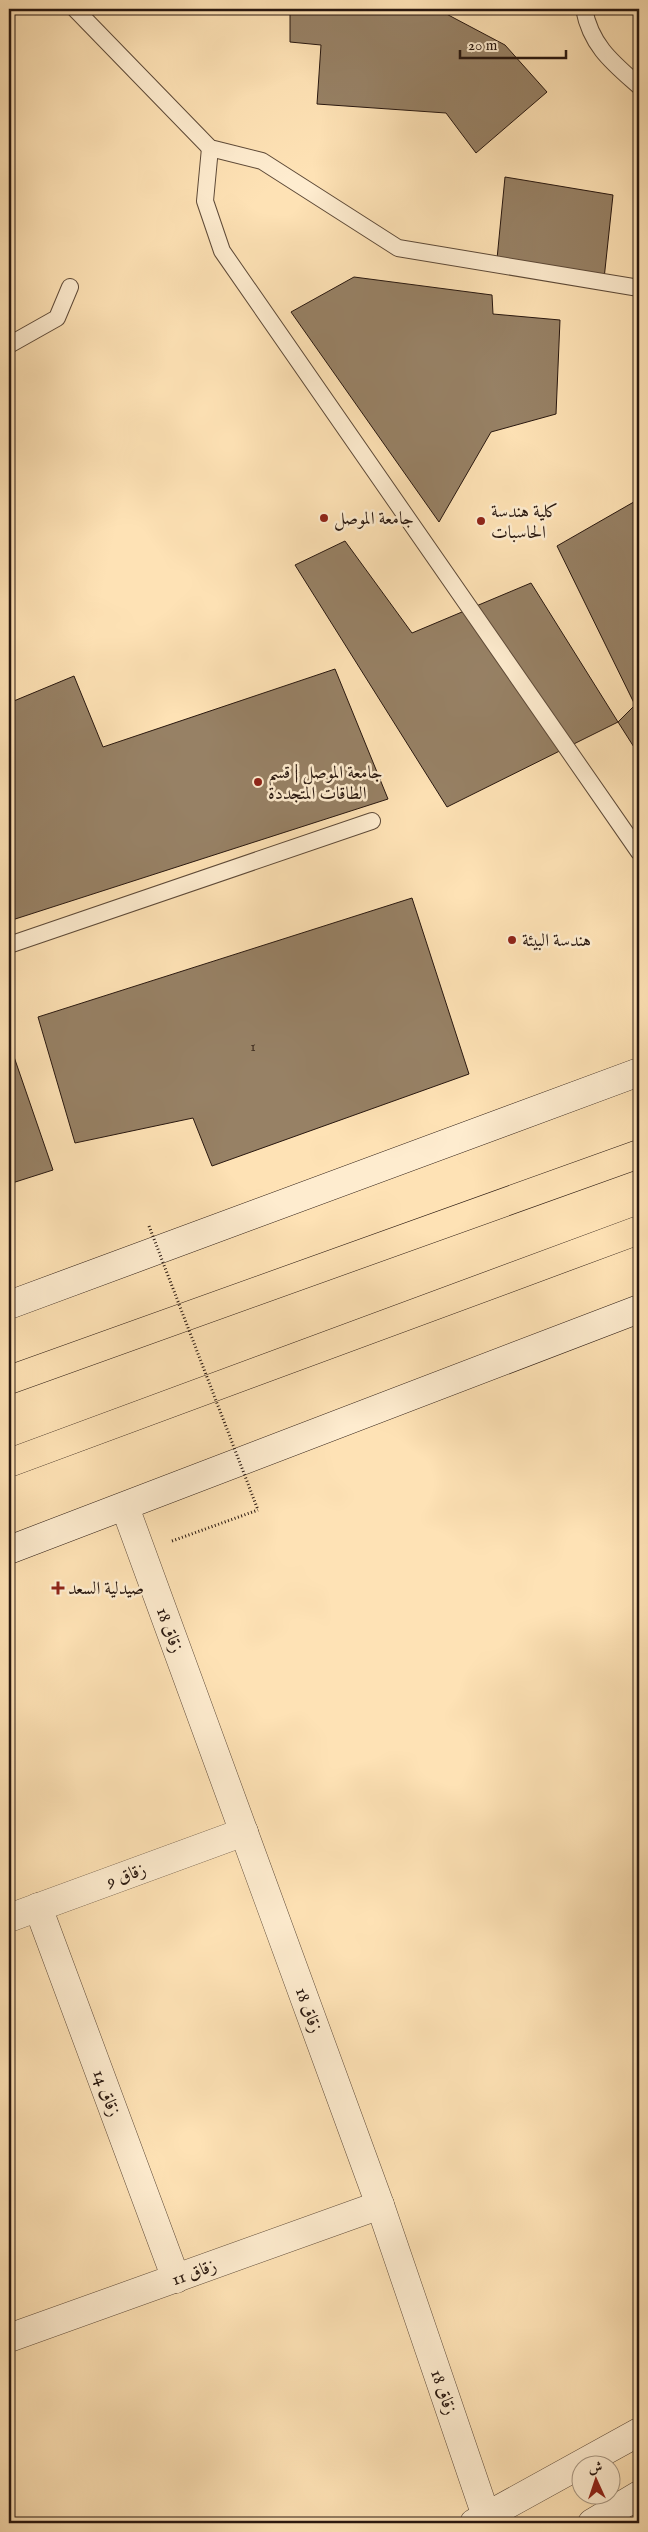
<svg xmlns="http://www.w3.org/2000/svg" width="648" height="2532" font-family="'IM FELL English',Amiri,serif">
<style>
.building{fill:#978165;stroke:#28170f}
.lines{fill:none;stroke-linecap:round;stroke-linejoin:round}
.service-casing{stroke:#5e4a38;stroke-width:18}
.minor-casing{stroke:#5e4a38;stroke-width:29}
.tertiary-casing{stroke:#5e4a38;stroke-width:29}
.secondary-casing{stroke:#28170f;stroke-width:29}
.trunk-casing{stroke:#28170f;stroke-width:29}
.path{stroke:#28170f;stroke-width:3;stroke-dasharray:1 2.5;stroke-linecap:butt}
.service{stroke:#feeccf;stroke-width:16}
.minor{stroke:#feeccf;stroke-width:28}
.tertiary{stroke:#feeccf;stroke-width:28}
.secondary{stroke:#feeccf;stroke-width:28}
.trunk{stroke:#fee2b5;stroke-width:28}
.path-bridge{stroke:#28170f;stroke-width:3;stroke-dasharray:1 2.5;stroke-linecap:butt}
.poi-dot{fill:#8f2418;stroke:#feeccf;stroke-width:2}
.labels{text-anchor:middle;stroke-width:5;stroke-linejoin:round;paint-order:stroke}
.number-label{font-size:15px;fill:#443224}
.poi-label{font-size:18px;fill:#28170f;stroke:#feeccf;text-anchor:start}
.street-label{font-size:18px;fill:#28170f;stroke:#feeccf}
</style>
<rect width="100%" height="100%" fill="#fee2b5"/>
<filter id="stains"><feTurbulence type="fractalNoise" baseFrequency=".004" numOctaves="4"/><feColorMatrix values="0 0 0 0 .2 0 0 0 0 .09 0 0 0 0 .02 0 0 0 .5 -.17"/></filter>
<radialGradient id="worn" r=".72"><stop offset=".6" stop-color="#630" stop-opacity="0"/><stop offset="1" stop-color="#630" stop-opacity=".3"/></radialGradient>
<!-- building -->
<g class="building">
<polygon points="290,9 437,9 505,45 547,92 476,153 446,113 317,104 321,45 290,42"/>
<polygon points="505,177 613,195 604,279 496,269"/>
<polygon points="9,190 12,217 9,218"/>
<polygon points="354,277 492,295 493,314 560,320 556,414 491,432 439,522 291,312"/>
<polygon points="639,499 639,755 618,722 635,705 557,546"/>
<polygon points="345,541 412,633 531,583 618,722 447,807 295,565"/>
<polygon points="335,669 388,799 9,921 9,703 74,676 103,747"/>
<polygon points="412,898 469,1074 212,1166 193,1118 75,1143 38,1017"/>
<polygon points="12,1051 53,1170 9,1184 9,1052"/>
</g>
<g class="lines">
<!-- service casing -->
<g class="service-casing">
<g id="service">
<polyline points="75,9 210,148 262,161 398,248 639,288"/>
<path d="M584,9c7,37 29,54 55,77"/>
<polyline points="210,148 205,201 222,251 639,852"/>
<polyline points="9,345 57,318 70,287"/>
<polyline points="9,945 372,821"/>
</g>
</g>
<!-- minor casing -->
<g class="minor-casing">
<g id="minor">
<polyline points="125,1507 380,2205 486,2516"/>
<polyline points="38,1907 176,2279"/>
<polyline points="9,1918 244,1832"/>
<polyline points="9,2338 380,2205"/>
</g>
</g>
<!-- tertiary casing -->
<g class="tertiary-casing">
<g id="tertiary">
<polyline points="474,2523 639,2432"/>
<polyline points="592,2523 639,2495"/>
</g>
</g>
<!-- secondary casing -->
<g class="secondary-casing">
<g id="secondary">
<polyline points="9,1305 639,1072"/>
<polyline points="9,1550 639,1309"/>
</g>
</g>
<!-- trunk casing -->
<g class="trunk-casing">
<g id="trunk">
<polyline points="9,1380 639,1154"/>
<polyline points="9,1463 639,1230"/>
</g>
</g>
<!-- path -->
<polyline class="path" points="172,1541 258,1510"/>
<!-- service -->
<use href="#service" class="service"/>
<!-- minor -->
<use href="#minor" class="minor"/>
<!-- tertiary -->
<use href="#tertiary" class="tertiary"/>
<!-- secondary -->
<use href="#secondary" class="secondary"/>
<!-- trunk -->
<use href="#trunk" class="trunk"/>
<!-- path-bridge -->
<polyline class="path-bridge" points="149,1226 258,1510"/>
</g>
<!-- markers -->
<g class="poi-dot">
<circle cx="324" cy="518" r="5"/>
<circle cx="481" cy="521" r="5"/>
<circle cx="258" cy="782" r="5"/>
<circle cx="512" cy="940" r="5"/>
<path d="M55.5 1580.5h5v5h5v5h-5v5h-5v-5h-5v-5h5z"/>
</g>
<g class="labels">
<!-- number labels -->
<g class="number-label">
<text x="253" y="1051">1</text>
</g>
<!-- poi labels -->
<g class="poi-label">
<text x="491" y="517">كلية هندسة<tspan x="491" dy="21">الحاسبات</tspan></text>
<text x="334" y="524">جامعة الموصل</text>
<text x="268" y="778">جامعة الموصل | قسم<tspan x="268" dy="21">الطاقات المتجددة</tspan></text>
<text x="522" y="946">هندسة البيئة</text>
<text x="68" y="1594">صيدلية السعد</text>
</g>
<!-- street labels -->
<g class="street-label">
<text transform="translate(170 1630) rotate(70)" y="6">زقاق 18</text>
<text transform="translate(126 1875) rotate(-20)" y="6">زقاق 9</text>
<text transform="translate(309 2010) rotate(70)" y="6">زقاق 18</text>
<text transform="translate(107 2093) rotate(70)" y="6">زقاق 14</text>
<text transform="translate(194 2272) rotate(-20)" y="6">زقاق 11</text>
<text transform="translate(444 2392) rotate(71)" y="6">زقاق 18</text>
</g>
</g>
<!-- margin -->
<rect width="648" height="2532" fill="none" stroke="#fee2b5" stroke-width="30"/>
<rect x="10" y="10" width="628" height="2512" fill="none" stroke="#28170f" stroke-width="2.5"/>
<rect x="15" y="15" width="618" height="2502" fill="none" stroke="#28170f"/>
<!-- north arrow -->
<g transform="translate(596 2480) rotate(357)"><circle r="24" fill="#feeccf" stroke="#a89782"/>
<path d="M0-4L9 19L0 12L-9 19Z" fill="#8f2418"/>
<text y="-8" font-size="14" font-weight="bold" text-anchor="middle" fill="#28170f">ش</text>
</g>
<!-- scale -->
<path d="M460 50v8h106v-8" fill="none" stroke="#28170f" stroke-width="2.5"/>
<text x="468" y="50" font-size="15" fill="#28170f" stroke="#feeccf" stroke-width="4" paint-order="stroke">20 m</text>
<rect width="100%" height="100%" filter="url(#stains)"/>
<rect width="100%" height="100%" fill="url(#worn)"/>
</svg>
